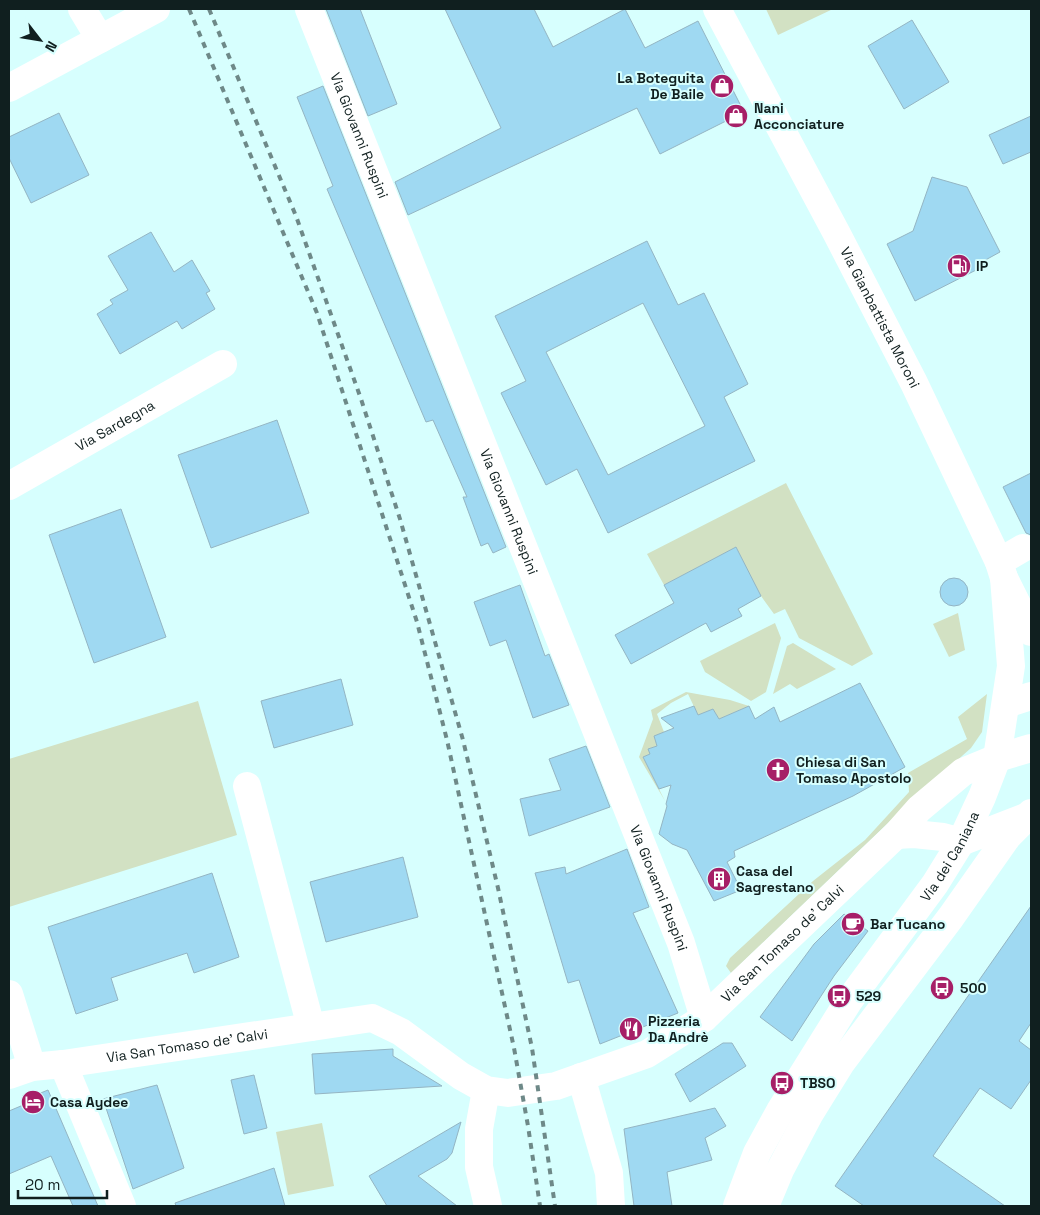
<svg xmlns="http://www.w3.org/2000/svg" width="1040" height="1215" font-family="'Space Grotesk',sans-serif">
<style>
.green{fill:#d2e1c3}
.building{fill:#9fd9f2;stroke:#94b5c3;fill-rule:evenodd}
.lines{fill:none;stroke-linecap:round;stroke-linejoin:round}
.street{stroke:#fff;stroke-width:28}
.secondary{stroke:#fff;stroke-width:28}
.rail{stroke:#6e8988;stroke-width:4;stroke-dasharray:6 6;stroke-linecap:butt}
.labels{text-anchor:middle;stroke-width:4;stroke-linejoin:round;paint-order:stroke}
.poi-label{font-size:14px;font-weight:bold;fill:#101f1f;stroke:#d7fffe;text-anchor:start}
.street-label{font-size:14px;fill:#101f1f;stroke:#d7fffe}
</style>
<rect width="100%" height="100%" fill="#d7fffe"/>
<!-- green -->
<g class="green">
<polygon points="766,9 833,9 778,35"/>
<polygon points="786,483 873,654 852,666 799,638 785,609 774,614 761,596 736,547 664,585 647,554"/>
<polygon points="958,613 965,650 949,657 933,624"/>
<polygon points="775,623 781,638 766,692 751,701 705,672 700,661"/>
<polygon points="793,643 836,669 797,689 790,684 773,694 787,646"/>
<polygon points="686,692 730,700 749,706 719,719 713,709 698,715 688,694 671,703 657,714 664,732 654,736 657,746 648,749 650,754 643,757 665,801 639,757 653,719 651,710"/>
<polygon points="987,694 982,732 971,748 908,804 731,973 726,966 730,958 813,881 865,840 909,792 908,773 967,739 958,717"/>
<polygon points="198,701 237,835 9,907 9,759"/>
<polygon points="322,1123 334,1186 288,1195 276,1132"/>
</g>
<!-- building -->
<g class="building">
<polygon points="326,9 360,9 397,104 368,116"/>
<polygon points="445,9 534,9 553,47 625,9 645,48 698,21 744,112 660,154 637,108 408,215 395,182 501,128"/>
<polygon points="912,20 949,82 904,109 868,46"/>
<polygon points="323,86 506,547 493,553 488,543 481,546 463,497 467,497 433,420 426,422 327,189 333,186 297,97"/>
<polygon points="59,113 89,175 31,203 9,158 9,137"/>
<polygon points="1031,116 1031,152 1003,164 989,135"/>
<polygon points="932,177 967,187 1000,252 980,263 982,267 915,301 887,244 913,231"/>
<polygon points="151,232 174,272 192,260 210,291 206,293 215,309 182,329 177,321 120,354 97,314 113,304 110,300 128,290 108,256"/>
<path d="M647,241l31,64 26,-12 44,91 -24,13 31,64 -147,72 -31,-64 -31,16 -45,-92 25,-12 -31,-65zM643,303l62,123 -97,49 -62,-123z"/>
<polygon points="277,420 309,513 211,548 178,455"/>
<polygon points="1031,473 1031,535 1026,533 1003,487"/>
<polygon points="121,509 166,637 94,663 49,535"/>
<polygon points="736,547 761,596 738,609 742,616 711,632 706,623 631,664 615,635 674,603 664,585"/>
<circle cx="954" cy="592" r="14"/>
<polygon points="520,585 545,656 549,654 569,705 533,718 506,640 490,646 474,602"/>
<polygon points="341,679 353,725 274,748 261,701"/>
<polygon points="860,683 905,767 853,796 734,851 735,857 727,862 741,890 714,901 687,850 672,844 659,834 667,806 666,804 671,785 659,789 643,757 650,754 648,749 657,746 654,736 674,728 661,718 694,706 698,715 713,709 719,719 749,706 755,719 774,707 780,722"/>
<polygon points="586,746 610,807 529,836 520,799 561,790 549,759"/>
<polygon points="627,849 649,907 633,913 678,1013 600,1044 579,980 568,983 535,873 565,867 566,874"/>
<polygon points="403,857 418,917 326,942 310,882"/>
<polygon points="212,873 239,957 194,973 187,953 111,978 118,1000 76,1014 48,927"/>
<polygon points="1031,906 1031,1023 1019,1041 1031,1050 1031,1080 1011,1109 980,1088 933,1156 1005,1206 864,1206 835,1186"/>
<polygon points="844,914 868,931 834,976 792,1041 760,1017 814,944"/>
<polygon points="723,1043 732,1043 746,1066 690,1102 675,1074"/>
<polygon points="393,1049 393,1056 442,1086 315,1094 312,1054"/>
<polygon points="254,1075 267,1128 244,1134 231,1080"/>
<polygon points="157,1085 184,1168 133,1189 103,1099"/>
<polygon points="48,1090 98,1206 73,1206 51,1156 9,1174 9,1111 28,1103 26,1099"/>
<polygon points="715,1108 726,1126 705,1138 712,1160 667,1172 672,1206 634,1206 624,1129"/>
<polygon points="461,1122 452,1153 447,1159 418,1176 457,1206 387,1206 369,1176"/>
<polygon points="274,1168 285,1206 176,1206 175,1203"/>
</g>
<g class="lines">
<!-- street -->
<g class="street">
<polyline points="82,9 100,39"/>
<path id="s1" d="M309,9l372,934 23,75"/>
<polyline points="9,88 156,9"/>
<path id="s2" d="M9,486l214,-122"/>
<polyline points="999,562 1023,548"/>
<polyline points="1006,704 1031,696"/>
<polyline points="247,786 311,1027"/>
<polyline points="896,835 914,834 943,837 961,842 1031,815"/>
<polyline points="9,994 32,1067"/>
<polyline points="63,1064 122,1206"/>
<path id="s3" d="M9,1075l23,-8 31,-3 309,-46 29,14 60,44 25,14 22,3 48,-7 91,-32 57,-36 192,-183 23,-26 44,-37 34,-14 34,-10"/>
<polyline points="581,1077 609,1173 611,1206"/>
<polyline points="486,1090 479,1129 479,1167 488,1206"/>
</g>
<!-- secondary -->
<g class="secondary">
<path id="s4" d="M717,9l120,225 77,149 85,179 5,16 27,54"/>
<path id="s5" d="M737,1206l20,-53 23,-42 68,-109 87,-118 26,-42 21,-45 15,-39 14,-92 -7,-88"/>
<polyline points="765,1206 780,1170 810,1113 841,1063 951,917 1008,836 1031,813"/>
</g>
<!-- rail -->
<g class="rail">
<polyline points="189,9 317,313 417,622 447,740 514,1048 528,1126 540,1206"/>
<polyline points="209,9 296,216 361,399 400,519 463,740 498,888 532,1048 555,1206"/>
</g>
</g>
<!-- icons -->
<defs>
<g id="shop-disc" transform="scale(1.25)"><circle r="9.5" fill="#a61f67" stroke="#d7fffe"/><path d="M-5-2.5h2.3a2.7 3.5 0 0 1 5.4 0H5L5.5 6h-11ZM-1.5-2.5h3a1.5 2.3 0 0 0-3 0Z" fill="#fff"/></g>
<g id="fuel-disc" transform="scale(1.25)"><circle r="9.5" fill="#a61f67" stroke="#d7fffe"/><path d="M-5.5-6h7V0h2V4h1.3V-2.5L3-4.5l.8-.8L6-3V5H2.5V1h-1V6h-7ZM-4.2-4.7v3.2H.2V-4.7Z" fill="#fff"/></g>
<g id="church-disc" transform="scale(1.25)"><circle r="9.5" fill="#a61f67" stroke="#d7fffe"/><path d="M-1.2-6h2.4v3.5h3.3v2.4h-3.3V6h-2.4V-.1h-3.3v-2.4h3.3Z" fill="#fff"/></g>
<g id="building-disc" transform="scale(1.25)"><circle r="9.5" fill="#a61f67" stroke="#d7fffe"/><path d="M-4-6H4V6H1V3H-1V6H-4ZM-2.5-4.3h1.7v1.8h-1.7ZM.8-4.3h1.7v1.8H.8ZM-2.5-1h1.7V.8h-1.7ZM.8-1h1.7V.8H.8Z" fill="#fff"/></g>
<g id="cafe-disc" transform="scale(1.25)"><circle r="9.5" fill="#a61f67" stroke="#d7fffe"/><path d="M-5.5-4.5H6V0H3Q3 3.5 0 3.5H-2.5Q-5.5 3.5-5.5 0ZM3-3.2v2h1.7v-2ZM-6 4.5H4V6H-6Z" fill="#fff"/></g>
<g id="bus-disc" transform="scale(1.25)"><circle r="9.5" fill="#a61f67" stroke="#d7fffe"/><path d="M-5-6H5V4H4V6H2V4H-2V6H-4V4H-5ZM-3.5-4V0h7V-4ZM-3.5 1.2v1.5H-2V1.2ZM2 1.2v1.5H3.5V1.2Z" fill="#fff"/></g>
<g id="restaurant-disc" transform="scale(1.25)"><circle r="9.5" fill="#a61f67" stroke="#d7fffe"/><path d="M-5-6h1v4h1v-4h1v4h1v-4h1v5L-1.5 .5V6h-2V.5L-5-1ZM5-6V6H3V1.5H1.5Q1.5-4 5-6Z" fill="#fff"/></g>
<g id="hotel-disc" transform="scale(1.25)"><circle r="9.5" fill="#a61f67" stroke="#d7fffe"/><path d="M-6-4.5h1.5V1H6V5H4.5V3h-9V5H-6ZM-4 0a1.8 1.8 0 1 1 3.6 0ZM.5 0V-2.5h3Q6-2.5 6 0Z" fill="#fff"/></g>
</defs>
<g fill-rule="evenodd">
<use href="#shop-disc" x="722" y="86"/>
<use href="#shop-disc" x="736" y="116"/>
<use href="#fuel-disc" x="959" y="266"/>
<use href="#church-disc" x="778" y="770"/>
<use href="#building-disc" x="719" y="879"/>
<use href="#cafe-disc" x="853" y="924"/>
<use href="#bus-disc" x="942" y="988"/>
<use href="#bus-disc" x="839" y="996"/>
<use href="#restaurant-disc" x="631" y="1029"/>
<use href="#bus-disc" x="782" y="1083"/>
<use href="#hotel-disc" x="33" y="1102"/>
</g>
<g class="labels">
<!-- poi labels -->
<g class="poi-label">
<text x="704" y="83" text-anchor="end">La Boteguita<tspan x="704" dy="16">De Baile</tspan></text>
<text x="754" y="113">Nani<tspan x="754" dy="16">Acconciature</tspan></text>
<text x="976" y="271">IP</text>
<text x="796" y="767">Chiesa di San<tspan x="796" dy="16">Tomaso Apostolo</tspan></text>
<text x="736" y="876">Casa del<tspan x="736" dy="16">Sagrestano</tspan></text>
<text x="870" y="929">Bar Tucano</text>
<text x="960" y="993">500</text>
<text x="856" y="1001">529</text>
<text x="648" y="1026">Pizzeria<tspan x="648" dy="16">Da Andrè</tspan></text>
<text x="800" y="1088">TBSO</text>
<text x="50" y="1107">Casa Aydee</text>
</g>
<!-- street labels -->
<g class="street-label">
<text dy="5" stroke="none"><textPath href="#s1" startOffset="136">Via Giovanni Ruspini</textPath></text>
<text dy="5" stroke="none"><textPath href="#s4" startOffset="349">Via Gianbattista Moroni</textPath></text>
<text dy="5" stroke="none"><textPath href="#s2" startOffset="122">Via Sardegna</textPath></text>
<text dy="5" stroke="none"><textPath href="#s1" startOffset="541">Via Giovanni Ruspini</textPath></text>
<text dy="5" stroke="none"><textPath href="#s5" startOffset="411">Via dei Caniana</textPath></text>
<text dy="5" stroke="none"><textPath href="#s1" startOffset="946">Via Giovanni Ruspini</textPath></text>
<text dy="5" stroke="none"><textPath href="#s3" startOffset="846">Via San Tomaso de' Calvi</textPath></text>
<text dy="5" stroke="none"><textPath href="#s3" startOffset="181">Via San Tomaso de' Calvi</textPath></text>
</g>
</g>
<!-- border -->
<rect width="1040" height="1215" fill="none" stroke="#101f1f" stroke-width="20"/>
<!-- north arrow -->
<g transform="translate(40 40) rotate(121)" stroke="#d7fffe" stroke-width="4" paint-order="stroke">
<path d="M0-4L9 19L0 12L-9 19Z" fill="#101f1f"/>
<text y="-8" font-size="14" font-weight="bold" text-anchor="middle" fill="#101f1f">N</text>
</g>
<!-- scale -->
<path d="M18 1190v8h89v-8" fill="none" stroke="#101f1f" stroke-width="2.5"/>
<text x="25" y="1190" font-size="15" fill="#101f1f" stroke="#d7fffe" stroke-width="4" paint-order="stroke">20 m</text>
</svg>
